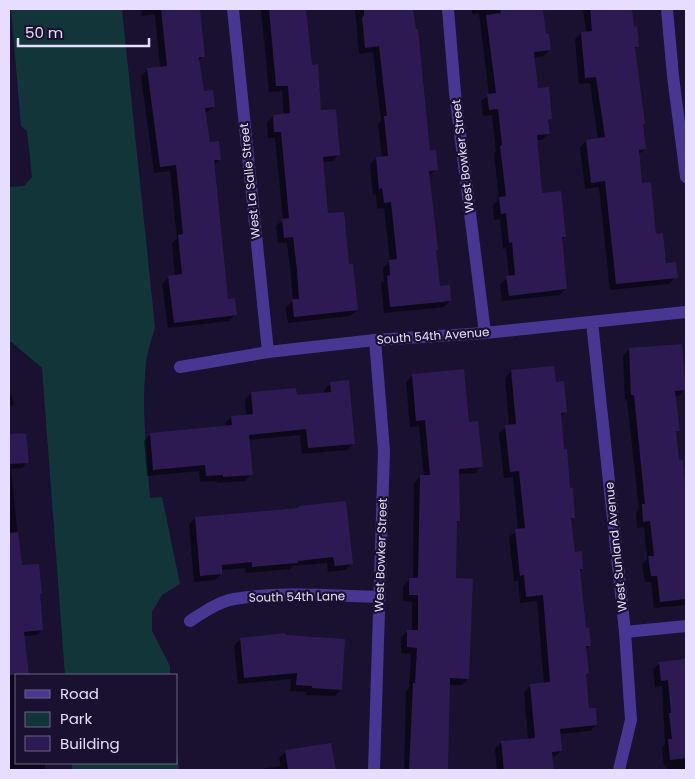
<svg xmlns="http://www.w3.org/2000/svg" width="695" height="779" font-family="Poppins,sans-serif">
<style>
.green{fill:#12353a}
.shadow{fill:#0007}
.building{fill:#2e1a52}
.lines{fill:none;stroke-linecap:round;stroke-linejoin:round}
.minor{stroke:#483792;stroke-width:12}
.labels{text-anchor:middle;stroke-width:4.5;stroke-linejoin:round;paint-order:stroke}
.street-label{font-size:12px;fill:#e7deff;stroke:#1a102f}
</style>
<rect width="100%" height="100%" fill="#1a102f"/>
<!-- green -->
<g class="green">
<path d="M11,9h111l33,318c-3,12 -8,25 -9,37 -5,44 1,90 4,134l12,-1 18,87 -18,11 -10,17v19l18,35v9h-105l-23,-307 -33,-28v-153l15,-1 8,-9 -5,-46 -6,-5z"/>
<polygon points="176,745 179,770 72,770 72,763 176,763"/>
</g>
<!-- shadow -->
<g class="shadow">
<polygon points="141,9 193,9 203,56 199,61 203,92 214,107 205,113 208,143 220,159 214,165 227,300 235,315 229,321 168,328 162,284 169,277 175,276 172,243 177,238 170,171 154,173 141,76 147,70 160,68 155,14 142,16"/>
<polygon points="261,9 305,9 311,66 320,111 339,154 333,161 322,162 327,215 348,265 357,310 350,316 288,323 286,307 293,301 291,277 287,243 278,243 276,226 283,220 275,138 268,138 267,123 273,116 284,115 282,91 269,92"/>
<polygon points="355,9 412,9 429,152 437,169 429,176 437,249 435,251 439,287 450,301 444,307 384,313 381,283 384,281 383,268 390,261 384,208 377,209 376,194 373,195 370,165 376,158 382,158 378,124 381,121 373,52 359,54"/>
<polygon points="472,9 542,9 545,36 550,50 543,56 533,58 537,89 551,119 547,122 549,133 542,140 536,140 541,194 565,237 561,240 566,289 559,295 502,301 500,284 509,277 506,248 503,249 500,219 494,220 493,205 499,199 494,153 496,152 492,115 483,116 481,101 489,95 479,13 472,14"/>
<polygon points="583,9 631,9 632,28 638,46 634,50 644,123 642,125 645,149 638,155 641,184 655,235 665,265 675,278 669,284 610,290 599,187 585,189 580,147 586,141 598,139 590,83 579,84 575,39 581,33 586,32"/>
<polygon points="629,349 685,389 678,396 675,396 678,430 675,433 678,462 686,501 686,605 654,608 651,582 645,582 642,564 647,559 644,527 637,528 636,512 639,509 627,400 625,401 623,356"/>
<polygon points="511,371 555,383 566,411 560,417 563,451 574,517 570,521 574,554 582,569 579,572 585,629 590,645 585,650 587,673 585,676 588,710 596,725 590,731 559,734 561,751 554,757 552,758 553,770 497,770 495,749 501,742 528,740 524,692 530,686 544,684 537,601 520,603 518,581 514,581 509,537 518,530 513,477 504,478 499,433 506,427 509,426 505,378"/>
<polygon points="412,376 468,423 482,466 475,473 458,474 459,521 456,523 454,580 468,679 462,685 449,685 447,770 404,770 406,691 409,688 411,654 401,653 401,637 408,631 412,631 412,602 403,601 403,586 410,579 413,579 414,483 421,476 424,476 419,426 410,427 406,382"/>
<polygon points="331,383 354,443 347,450 302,454 300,435 248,440 251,474 245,481 217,483 217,481 200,482 199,471 147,476 144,441 150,435 226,427 225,423 232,417 246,415 245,400 251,393 296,397 325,394 324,390"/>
<polygon points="9,389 14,404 9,408"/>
<polygon points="25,434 27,462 22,468 11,469 21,567 39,595 42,629 37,635 24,636 28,675 16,675 16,763 45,763 45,770 9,770 9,435"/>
<polygon points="298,510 351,564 345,570 328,572 327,563 293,566 290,569 246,573 245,568 221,570 221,574 215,580 194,582 189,524 195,518"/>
<polygon points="241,639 341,689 335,696 306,695 307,692 290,691 291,679 238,684 234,645"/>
<polygon points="686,660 686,770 667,770 666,765 664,766 662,747 665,744 662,686 655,687 653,669 660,663"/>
<polygon points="330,744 334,770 254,770 281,766 279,758 286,752"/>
</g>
<!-- building -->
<g class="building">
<polygon points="161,9 200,9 205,57 199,57 204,91 213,90 215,107 205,108 210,142 219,141 221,160 214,160 226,278 228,299 235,298 237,315 174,323 168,276 182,274 178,235 183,234 176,165 160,167 147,68 167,66"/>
<polygon points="269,9 306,9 312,65 318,64 321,110 336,109 340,155 323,157 328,213 344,212 349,264 353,264 358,310 294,317 292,299 299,299 297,270 293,237 284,238 282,219 289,218 281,132 274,132 273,115 290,113 288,86 276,86"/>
<polygon points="364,9 413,9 416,29 418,29 430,151 436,150 438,170 429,171 438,250 436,250 440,286 450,285 451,301 390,307 387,276 390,275 389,260 397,259 391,202 384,203 382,188 379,189 376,157 388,156 384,116 387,116 379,46 365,48 362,17 364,16"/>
<polygon points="500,9 543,9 546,34 549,34 551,50 534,52 538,88 549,87 552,119 548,120 550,134 537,135 542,193 561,191 566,237 562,237 567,289 509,296 506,276 515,275 512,242 509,243 506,213 501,214 499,197 506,196 500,146 502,145 498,109 489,110 487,94 496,93 486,15 501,13"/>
<polygon points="590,9 632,9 634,27 637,26 639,47 635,47 645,124 643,124 646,149 639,150 642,183 651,182 656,234 663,233 666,263 676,262 678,278 616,284 605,181 591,183 586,140 605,137 596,77 585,78 581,32 592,31"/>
<polygon points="682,344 686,390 675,391 680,431 676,431 679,460 683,460 686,495 686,599 660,602 657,576 651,576 648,556 654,556 650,521 643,522 642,504 645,504 634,395 631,395 629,348"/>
<polygon points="554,366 556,382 564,381 567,412 561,413 564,449 567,449 570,488 573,488 575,518 571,518 575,552 582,551 583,569 580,569 586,628 589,627 591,646 586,646 589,673 586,674 589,708 596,708 597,725 560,729 562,751 552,752 554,770 504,770 501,741 535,738 530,684 550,682 543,595 526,597 524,575 520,576 515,529 525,528 519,471 510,472 505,425 516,424 511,370"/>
<polygon points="464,369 469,422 478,421 483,467 459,469 460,521 457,521 456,578 473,579 469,679 450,678 448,770 409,770 413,683 415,683 417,648 407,647 407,630 418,630 418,595 409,595 409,578 418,578 420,475 430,475 425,420 416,421 412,374"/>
<polygon points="349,380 355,444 308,448 306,429 249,435 253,475 223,477 223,475 206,476 205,465 153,470 150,433 232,425 231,416 253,414 251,392 296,388 297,395 331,392 330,382"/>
<polygon points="26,433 29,463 9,464 9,434"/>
<polygon points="346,501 353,564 335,566 333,557 298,561 298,563 252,567 252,562 222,565 222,574 200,576 195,517 299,508 299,506"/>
<polygon points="18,532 22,565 39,564 42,594 40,594 43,630 24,632 29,675 9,675 9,533"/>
<polygon points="285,633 286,635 345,639 342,690 312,688 312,686 296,685 297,673 244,678 240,638"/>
<polygon points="686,659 686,758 670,760 668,739 672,739 669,713 671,713 668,680 661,681 659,662"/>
<polygon points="331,743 336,770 288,770 285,750"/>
</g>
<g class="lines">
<!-- minor -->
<g class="minor">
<polyline points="233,9 268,352"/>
<polyline points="448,9 455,93 485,333"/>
<polyline points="667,9 673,76 686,177"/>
<polyline points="592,322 625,632 631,720 619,770"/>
<polyline points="180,367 268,352 375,340 485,333 686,312"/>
<path d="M190,621c14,-9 28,-19 44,-22 48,-8 98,-3 146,-2"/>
<polyline points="625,632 686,626"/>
<polyline points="374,770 384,451 375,340"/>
</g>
</g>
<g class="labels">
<!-- street labels -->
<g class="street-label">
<text transform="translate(463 156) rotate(-97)" y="4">West Bowker Street</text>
<text transform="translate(250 181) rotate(-96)" y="4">West La Salle Street</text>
<text transform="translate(433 336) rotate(-4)" y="4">South 54th Avenue</text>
<text transform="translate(616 547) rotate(-96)" y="4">West Sunland Avenue</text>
<text transform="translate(381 555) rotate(-88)" y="4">West Bowker Street</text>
<text transform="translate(297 597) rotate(-1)" y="4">South 54th Lane</text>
</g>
</g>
<!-- border -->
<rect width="695" height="779" fill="none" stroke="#e7deff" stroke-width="20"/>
<!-- legend -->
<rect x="15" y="674" width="162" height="90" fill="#1a102f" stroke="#6c6282"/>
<rect x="25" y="690" width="25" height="8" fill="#483792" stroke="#6c6282"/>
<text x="60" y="699" font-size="15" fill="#e7deff">Road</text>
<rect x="25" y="712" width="25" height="15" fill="#12353a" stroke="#6c6282"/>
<text x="60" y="724" font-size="15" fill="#e7deff">Park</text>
<rect x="25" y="736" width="25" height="15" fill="#2e1a52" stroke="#6c6282"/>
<text x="60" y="749" font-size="15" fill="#e7deff">Building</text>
<!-- scale -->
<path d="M18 38v8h131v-8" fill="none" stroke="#e7deff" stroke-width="2.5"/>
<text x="25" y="38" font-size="15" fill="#e7deff" stroke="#1a102f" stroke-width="4" paint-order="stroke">50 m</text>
</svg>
